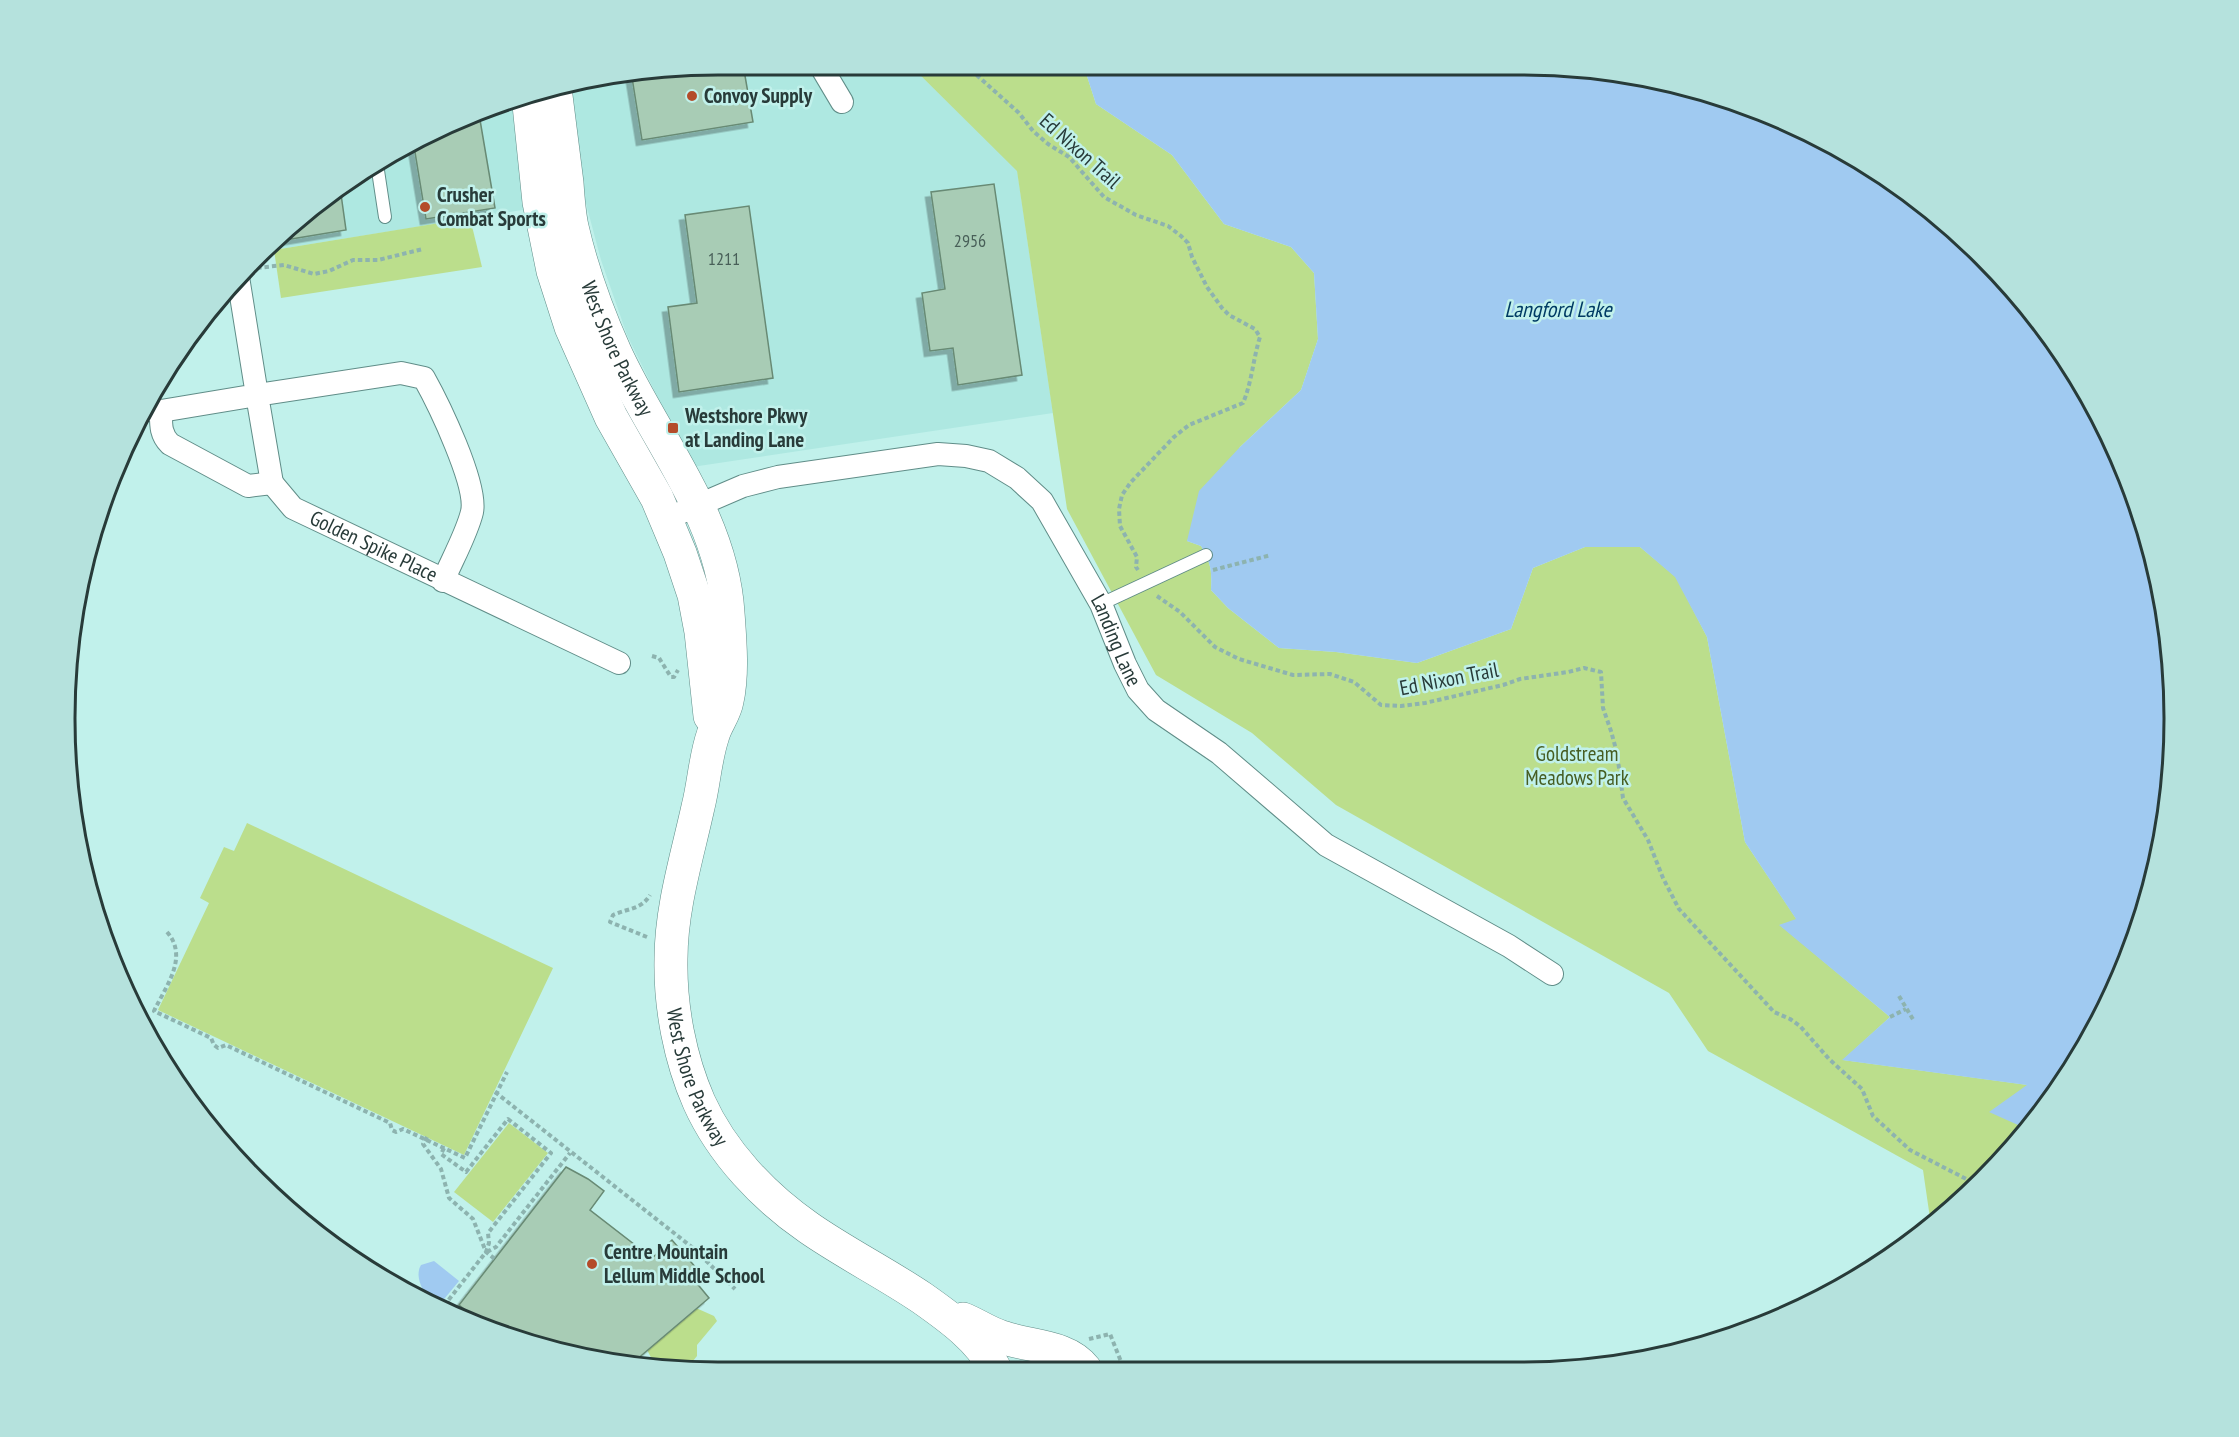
<svg xmlns="http://www.w3.org/2000/svg" width="2239" height="1437" font-family="'PT Sans Narrow',sans-serif">
<style>
.built{fill:#aee8e1}
.green{fill:#bbde8c}
.water{fill:#a0caf1}
.building{fill:#a8ccb5;stroke:#688a74;stroke-width:1.5;filter:url(#shadow)}
.lines{fill:none;stroke-linecap:round;stroke-linejoin:round}
.lane-casing{stroke:#608d88;stroke-width:14}
.street-casing{stroke:#608d88;stroke-width:24}
.secondary-casing{stroke:#608d88;stroke-width:34}
.path{stroke:#8db3af;stroke-width:4;stroke-dasharray:4.5 3;stroke-linecap:butt}
.lane{stroke:#fff;stroke-width:12}
.street{stroke:#fff;stroke-width:22}
.secondary{stroke:#fff;stroke-width:33}
.poi-dot{fill:#b44c2a;stroke:#c1f1eb;stroke-width:2}
.labels{text-anchor:middle;stroke-width:5;stroke-linejoin:round;paint-order:stroke}
.number-label{font-size:18px;fill:#485f58}
.poi-label{font-size:21px;font-weight:bold;fill:#283b39;stroke:#c1f1eb;text-anchor:start}
.street-label{font-size:21px;fill:#283b39;stroke:#c1f1eb}
.park-label{font-size:21px;fill:#465d22;stroke:#c1f1eb}
.water-label{font-size:22px;font-style:italic;fill:#003b64;stroke:#c1f1eb}
.rim{fill:none;stroke:#283b39;stroke-width:3}
</style>
<defs>
<filter id="shadow"><feDropShadow dx="-5.5" dy="5.5" stdDeviation="0" flood-color="#0004"/></filter>
</defs>
<rect width="100%" height="100%" fill="#c1f1eb"/>
<!-- built -->
<polygon class="built" points="633,70 915,70 1017,170 1053,413 692,467 627,335 601,260 585,200 261,252 355,175 509,99"/>
<!-- green -->
<g class="green">
<path d="M915,70h170l11,34 76,51 52,69 67,23 23,26 4,66 -17,51 -61,57 -53,94 14,5c10,18 11,23 10,44l17,18 51,40 57,4 81,11 94,-34 22,-61 52,-21h55l36,30 31,60 38,205 52,78 -17,5 110,92 -47,43 185,25 -10,55 -67,70 -20,15 -8,-55 -215,-119 -39,-58 -333,-188 -84,-72 -96,-58 -89,-166 -50,-338z"/>
<polygon points="470,218 482,267 281,298 274,250"/>
<polygon points="247,823 553,968 464,1155 158,1010 209,903 200,898 224,847 234,851"/>
<polygon points="509,1123 548,1153 493,1222 454,1192"/>
<polygon points="696,1308 714,1316 717,1321 697,1345 697,1356 688,1367 670,1367 654,1363 647,1350"/>
</g>
<!-- water -->
<g class="water">
<path d="M1085,70h521l165,44 148,86 93,88 75,104 53,117 29,124 4,129 -21,126 -45,120 -68,109 -12,12 -38,-17 38,-27 -185,-25 48,-43 -111,-92 17,-6 -51,-77 -38,-205 -32,-60 -35,-30h-55l-52,21 -22,61 -94,34 -81,-11 -57,-4 -51,-40 -17,-18c1,-21 0,-26 -10,-44l-14,-5 12,-50 41,-44 61,-57 17,-51 -4,-66 -23,-26 -67,-23 -52,-69 -76,-51z"/>
<path d="M434,1261l25,20 -19,23c-14,-3 -27,-26 -19,-39z"/>
</g>
<!-- building -->
<g class="building">
<polygon points="744,70 753,122 642,140 631,71"/>
<polygon points="479,114 495,208 426,219 414,146"/>
<polygon points="994,184 1022,375 958,385 953,348 930,351 922,293 945,289 931,192"/>
<polygon points="340,187 346,230 273,242"/>
<polygon points="749,206 773,378 679,392 668,307 697,303 685,215"/>
<polygon points="566,1167 588,1179 604,1191 590,1210 652,1258 672,1240 697,1269 690,1275 709,1298 629,1366 516,1335 501,1324 496,1330 489,1328 459,1305"/>
</g>
<g class="lines">
<!-- lane casing -->
<g class="lane-casing">
<g id="lane">
<polyline points="377,164 385,217"/>
<polyline points="1101,604 1206,555"/>
</g>
</g>
<!-- street casing -->
<g class="street-casing">
<g id="street">
<polyline points="823,70 842,102"/>
<polyline points="144,409 161,411 257,395 238,277"/>
<path d="M161,411c0,13 -1,23 9,33l78,42 24,-3"/>
<path d="M272,483l-15,-88 144,-22 23,5c14,25 54,107 48,134 -5,21 -20,48 -29,69"/>
<path id="s1" d="M272,483l21,25 326,155"/>
<path id="s2" d="M666,519l77,-33 35,-9 160,-23 28,2 23,5 28,17 25,23 59,103 24,60 13,26 18,20 63,43 107,92 183,101 43,28"/>
</g>
</g>
<!-- secondary casing -->
<g class="secondary-casing">
<g id="secondary">
<path id="s3" d="M555,88c4,32 8,64 12,95 1,15 2,30 5,44 10,43 25,85 43,125 39,86 107,163 113,261 2,27 5,62 -1,88 -2,12 -11,23 -14,34 -8,23 -9,49 -15,72 -11,50 -27,101 -27,152 -1,48 9,100 28,143 23,51 65,95 110,126 36,25 76,45 113,70 27,19 58,41 73,71"/>
<polyline points="528,95 539,202 553,271 571,327 611,417 657,498 680,553 694,595 701,632 710,716"/>
<path d="M963,1319c13,5 25,14 39,18 27,10 65,8 83,32"/>
</g>
</g>
<!-- path -->
<g class="path">
<path d="M971,70l48,43 14,18 15,13 21,13 35,40 32,18 32,11 13,10 7,7 4,14 15,30 15,21 7,7 26,14 5,8c-7,22 -8,45 -17,66l-54,22 -15,12 -43,45 -9,13 -3,14 1,17 17,31 -1,10 2,3"/>
<polyline points="257,268 284,265 314,274 329,271 353,260 378,260 423,249"/>
<polyline points="1213,570 1271,555"/>
<polyline points="1157,596 1180,612 1215,647 1239,659 1293,675 1330,674 1354,682 1381,705 1401,706 1425,703 1503,685 1520,679 1568,672 1584,668 1601,672 1603,708 1611,731 1617,753 1623,798 1648,840 1663,878 1679,909 1774,1012 1790,1019 1800,1026 1829,1059 1862,1089 1873,1116 1910,1150 1976,1184"/>
<polyline points="652,656 659,658 671,677 674,677 678,670"/>
<path d="M167,932c22,25 -1,54 -13,79l57,27 3,7 4,3 8,-3 164,78 2,7 4,2 7,-3 62,29 42,-86"/>
<path d="M647,937l-37,-15 3,-7c15,-7 28,-5 37,-20"/>
<polyline points="1899,996 1914,1021"/>
<polyline points="1890,1017 1906,1009"/>
<polyline points="495,1092 693,1248 735,1289"/>
<polyline points="427,1137 423,1144 441,1169 449,1198 473,1219 486,1252 495,1259"/>
<polyline points="444,1148 441,1154 466,1172 508,1119 551,1153 488,1233 489,1243 486,1252 447,1302 477,1325"/>
<polyline points="487,1252 496,1247 570,1153"/>
<polyline points="1089,1339 1110,1334 1122,1364 1127,1369"/>
<polyline points="615,1357 620,1363"/>
</g>
<!-- lane -->
<use href="#lane" class="lane"/>
<!-- street -->
<use href="#street" class="street"/>
<!-- secondary -->
<use href="#secondary" class="secondary"/>
</g>
<!-- markers -->
<g class="poi-dot">
<circle cx="692" cy="96" r="6"/>
<circle cx="425" cy="207" r="6"/>
<rect x="667" y="422" width="12" height="12" rx="3"/>
<circle cx="592" cy="1264" r="6"/>
</g>
<g class="labels">
<!-- number labels -->
<g class="number-label">
<text x="970" y="247">2956</text>
<text x="724" y="265">1211</text>
</g>
<!-- poi labels -->
<g class="poi-label">
<text x="704" y="103">Convoy Supply</text>
<text x="437" y="202">Crusher<tspan x="437" dy="24">Combat Sports</tspan></text>
<text x="685" y="423">Westshore Pkwy<tspan x="685" dy="24">at Landing Lane</tspan></text>
<text x="604" y="1259">Centre Mountain<tspan x="604" dy="24">Lellum Middle School</tspan></text>
</g>
<!-- street labels -->
<g class="street-label">
<text transform="translate(1080 151) rotate(42)" y="7">Ed Nixon Trail</text>
<text dy="7" stroke="none"><textPath href="#s3" startOffset="270">West Shore Parkway</textPath></text>
<text dy="7" stroke="none"><textPath href="#s1" startOffset="122">Golden Spike Place</textPath></text>
<text dy="7" stroke="none"><textPath href="#s2" startOffset="558">Landing Lane</textPath></text>
<text transform="translate(1449 679) rotate(-11)" y="7">Ed Nixon Trail</text>
<text dy="7" stroke="none"><textPath href="#s3" startOffset="1035">West Shore Parkway</textPath></text>
</g>
<!-- park labels -->
<g class="park-label">
<text x="1577" y="761">Goldstream<tspan x="1577" dy="24">Meadows Park</tspan></text>
</g>
<!-- water labels -->
<g class="water-label">
<text x="1558" y="317">Langford Lake</text>
</g>
</g>
<!-- crop -->
<path d="M0 0H2239V1437H0ZM718 75H1521A643 643 0 0 1 2164 718V719A643 643 0 0 1 1521 1362H718A643 643 0 0 1 75 719V718A643 643 0 0 1 718 75Z" fill="#b5e2dd" fill-rule="evenodd"/>
<path class="rim" d="M718 75H1521A643 643 0 0 1 2164 718V719A643 643 0 0 1 1521 1362H718A643 643 0 0 1 75 719V718A643 643 0 0 1 718 75Z"/>
</svg>
